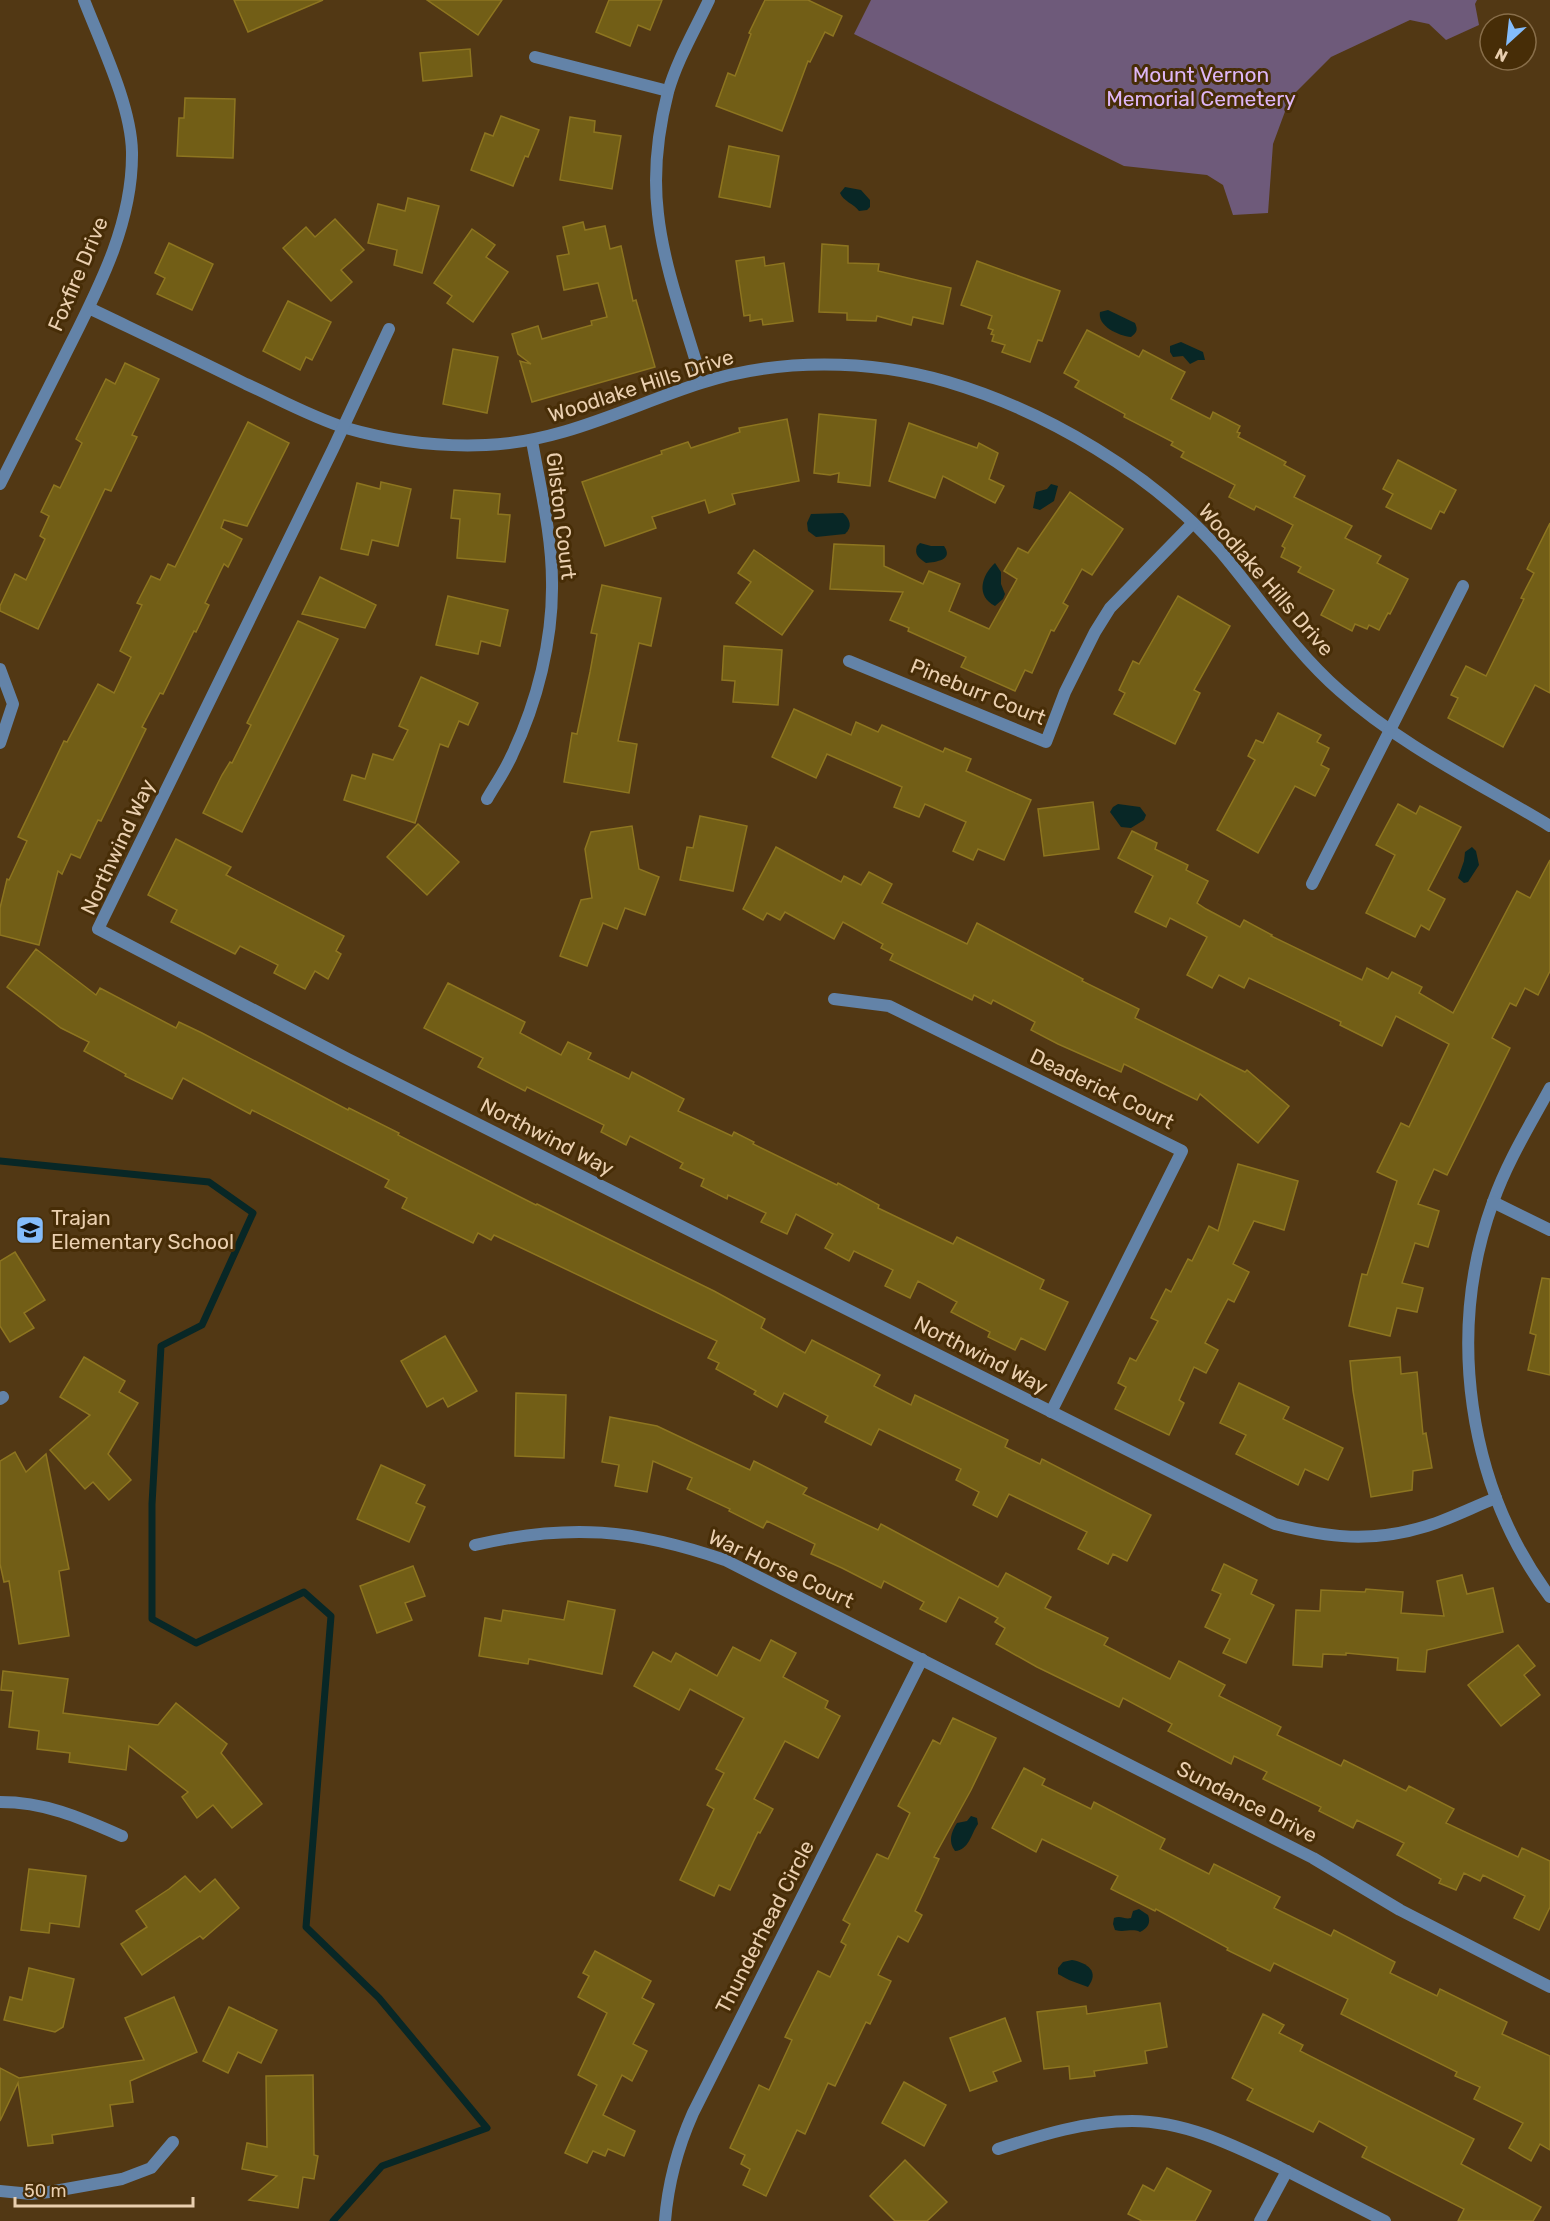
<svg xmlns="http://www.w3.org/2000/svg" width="1550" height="2221" font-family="Rubik,sans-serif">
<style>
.green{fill:#6e5a7a}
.water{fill:#082726}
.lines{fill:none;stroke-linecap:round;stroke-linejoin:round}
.stream{stroke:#082726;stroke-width:7}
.building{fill:#725e16;stroke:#8d7520;stroke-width:1.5}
.minor{stroke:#6383a8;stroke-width:12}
.labels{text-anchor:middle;stroke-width:6;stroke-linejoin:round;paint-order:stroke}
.park-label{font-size:21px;fill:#deb6f6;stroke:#472d07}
.street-label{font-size:21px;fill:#eacfaf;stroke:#472d07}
.poi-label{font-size:21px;fill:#eacfaf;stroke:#472d07;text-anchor:start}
</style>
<rect width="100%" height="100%" fill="#523814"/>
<!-- green -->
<polygon class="green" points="871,0 1477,0 1475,4 1479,25 1446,40 1429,24 1410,20 1331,57 1290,98 1273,144 1268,213 1233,215 1223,185 1207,175 1124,166 854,34"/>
<!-- water -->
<g class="water">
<path d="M845,187l16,3 9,10v7l-3,3 -8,1c-5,-7 -16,-10 -19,-18z"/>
<path d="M1108,310l27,13c3,7 2,9 -4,14 -12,-1 -34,-11 -31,-25z"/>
<polygon points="1181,342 1203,352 1205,360 1198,360 1190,364 1183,356 1173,357 1170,352 1170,346"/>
<polygon points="1051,484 1058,486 1054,501 1040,510 1033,508 1036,492 1047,489"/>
<path d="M843,513c7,6 10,14 2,21l-29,3 -8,-6 -1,-8 4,-9z"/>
<path d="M920,543l11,3h13c10,14 -8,16 -18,17 -7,-5 -12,-8 -9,-17z"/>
<path d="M995,563l6,9v12l4,10 -2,5 -8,7c-19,-10 -14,-30 0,-43z"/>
<polygon points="1118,804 1140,807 1146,815 1144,820 1131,828 1121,827 1110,812 1113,807"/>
<polygon points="1472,847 1476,851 1479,865 1468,882 1464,883 1458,878 1464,861 1465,852"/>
<path d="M971,1816l6,2 1,6c-7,10 -9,26 -23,27 -7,-9 -4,-19 2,-28l10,-2z"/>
<path d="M1139,1909l9,6c3,8 0,13 -8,17 -8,-4 -16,1 -25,-2l-2,-6 1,-6c7,-3 11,2 17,0l2,-7z"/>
<path d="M1072,1960c15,3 28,11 16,27l-19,-7 -11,-6v-6l5,-6z"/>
</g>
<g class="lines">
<!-- stream -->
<polyline class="stream" points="0,1161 209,1182 253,1213 202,1325 161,1346 152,1504 152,1619 196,1643 304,1592 331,1616 306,1927 379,1998 487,2128 382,2166 333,2221"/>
</g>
<!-- building -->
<g class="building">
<polygon points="234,0 323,0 248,32"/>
<polygon points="427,0 502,0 478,35"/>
<polygon points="609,0 662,0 650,30 638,25 630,46 596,32"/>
<polygon points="765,0 808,0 842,16 833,36 825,32 810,62 808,61 782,131 716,106 728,73 735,76 751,34 749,33"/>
<polygon points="470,49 472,76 423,81 420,53"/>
<polygon points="185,98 235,99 233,158 177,156 179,118 184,118"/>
<polygon points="501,116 539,130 528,157 525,156 513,186 471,170 485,133 493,136"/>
<polygon points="570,117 595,121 594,132 621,136 612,189 560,180"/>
<polygon points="729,146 779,156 770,207 719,197"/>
<polygon points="408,198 439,206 422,273 394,265 397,250 368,243 378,204 405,211"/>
<polygon points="335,219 364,250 341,270 352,282 331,301 283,248 306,227 315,237"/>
<polygon points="583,222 585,230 605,226 610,249 621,246 633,301 636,300 655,367 532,402 520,361 531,364 518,354 512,334 538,326 542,339 592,325 591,321 607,317 598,283 564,290 557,256 569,254 563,227"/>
<polygon points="472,229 495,245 486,257 508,272 473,322 447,303 452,296 434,283"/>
<polygon points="169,243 213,264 192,310 157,294 165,278 155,273"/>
<polygon points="822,244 848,246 848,263 879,264 878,271 951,288 943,324 913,317 911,325 877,316 876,321 847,320 847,313 819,312"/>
<polygon points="764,257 765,266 784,263 793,321 763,325 762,319 750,321 750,315 744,316 736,261"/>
<polygon points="977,261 1060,291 1042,341 1038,340 1030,362 1002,352 1005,345 992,341 994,335 991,334 993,330 988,328 992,316 961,305"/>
<polygon points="288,301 331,322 312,360 306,357 300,370 263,351"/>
<polygon points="1087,330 1139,357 1143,350 1185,372 1171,399 1210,419 1213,412 1240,426 1237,432 1240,433 1238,437 1286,462 1284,465 1305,476 1294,497 1352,526 1345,538 1381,556 1377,563 1408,579 1390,614 1388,613 1379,630 1369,625 1367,629 1355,624 1352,631 1321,615 1334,590 1298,572 1301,567 1281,557 1285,548 1282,546 1293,525 1256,506 1254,510 1229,497 1235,485 1181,457 1184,452 1171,445 1173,442 1124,417 1125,414 1075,387 1079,381 1064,373"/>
<polygon points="453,349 498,357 487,413 443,404"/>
<polygon points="125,363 159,379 132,435 137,437 111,491 105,489 38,629 0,611 0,606 15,574 26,580 45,539 40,536 49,516 41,512 54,485 60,488 82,443 76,439 106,379 115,384"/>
<polygon points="819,414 876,420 870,486 838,482 839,473 830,475 814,473"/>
<polygon points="787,419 799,481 732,494 735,504 709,513 705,500 652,517 656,528 605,546 582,482 662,454 661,451 688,442 691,448 740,432 739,428"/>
<polygon points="248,422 289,443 247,526 224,520 221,528 242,539 228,567 224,564 205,603 209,605 196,632 194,631 163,694 160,693 142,727 146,729 101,821 98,820 80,858 71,854 62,874 58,871 39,945 0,935 0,908 7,879 9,880 27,841 18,837 64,741 67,742 98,684 114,693 131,657 120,651 142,605 137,603 151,576 160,580 168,564 175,567"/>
<polygon points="909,423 977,448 979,443 998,453 989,479 1004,486 995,503 943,476 935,498 889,481"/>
<polygon points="1398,460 1456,490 1444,513 1440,511 1431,529 1386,507 1393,494 1383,489"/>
<polygon points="381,482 411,489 398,546 372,540 368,555 341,549 357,483 380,489"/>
<polygon points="454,490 500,494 498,514 510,515 505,562 457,558 460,519 451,518"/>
<polygon points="1070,492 1123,529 1092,575 1082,569 1063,603 1068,606 1054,631 1051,630 1032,673 1025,670 1015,691 961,667 966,657 908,631 909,628 890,620 903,592 830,589 834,544 884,546 884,566 923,584 929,571 960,584 949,611 989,629 1017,579 1004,571 1018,548 1028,553"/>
<polygon points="1550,523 1550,693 1535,685 1503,747 1448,718 1458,698 1451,695 1466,666 1486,676 1524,599 1521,598 1534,573 1527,569"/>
<polygon points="754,550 813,591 782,635 736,603 751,582 738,573"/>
<polygon points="320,577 376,605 365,628 302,614"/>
<polygon points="602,585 661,598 651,646 639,643 618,741 637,744 629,793 564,782 572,733 577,734 590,672 597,634 591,633"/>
<polygon points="448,596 508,610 500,646 481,641 478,654 436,645"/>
<polygon points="1178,596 1230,626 1194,690 1200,693 1175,744 1114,714 1125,693 1119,690 1133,661 1139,664"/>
<polygon points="298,621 338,639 242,832 203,813 222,775 230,762 232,763 251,725 247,723"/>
<polygon points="724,646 782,650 778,705 733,702 735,681 722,680"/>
<polygon points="421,677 478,703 468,725 459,721 448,747 440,744 415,823 344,800 352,775 365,779 373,754 393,760 408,730 399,726"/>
<polygon points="794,709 851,735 856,722 878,732 882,725 943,752 945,748 971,759 966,771 1031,800 1004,860 978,849 973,860 953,851 966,822 925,804 919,817 894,807 902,787 827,754 816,778 772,757"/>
<polygon points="1278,713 1321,735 1317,742 1329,748 1321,765 1329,769 1315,796 1295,786 1258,853 1217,830 1255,760 1248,756 1256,740 1263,743"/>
<polygon points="1093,802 1099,849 1044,856 1038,809"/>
<polygon points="1398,804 1416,814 1420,806 1461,827 1428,890 1445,899 1429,930 1421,925 1415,937 1366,913 1395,855 1376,845"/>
<polygon points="700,816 747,826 733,891 680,880 687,847 693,848"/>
<polygon points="418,824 459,862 427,895 387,857"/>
<polygon points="632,826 639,869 659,877 645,915 625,908 617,929 603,923 587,966 560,956 581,900 592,898 585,849 591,832"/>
<polygon points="1132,831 1157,843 1155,849 1188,865 1186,870 1208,881 1197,903 1206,909 1240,927 1244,920 1272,935 1271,936 1362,980 1367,968 1388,979 1392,972 1422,987 1419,993 1453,1013 1517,891 1530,898 1550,860 1550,971 1538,995 1525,988 1516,1006 1510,1003 1492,1038 1510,1048 1447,1175 1434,1169 1418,1204 1439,1211 1428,1247 1415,1243 1402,1283 1423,1288 1417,1312 1397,1308 1390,1336 1349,1326 1362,1274 1367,1275 1397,1181 1377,1172 1401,1123 1409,1127 1449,1044 1396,1016 1382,1046 1340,1025 1341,1022 1249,978 1244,988 1219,975 1212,988 1187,975 1207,937 1170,918 1166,927 1135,912 1153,876 1118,858"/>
<polygon points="176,839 231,867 226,875 344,936 336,951 341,954 328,979 315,971 305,989 274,973 278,965 240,946 235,954 171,922 177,910 148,895"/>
<polygon points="776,847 841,882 844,876 861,885 869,872 892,884 882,903 967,944 977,923 1083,979 1082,981 1139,1009 1135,1018 1245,1072 1247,1070 1289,1106 1258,1143 1200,1094 1197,1100 1124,1064 1121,1072 1058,1044 1031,1030 1035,1022 993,1000 991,1004 974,995 972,1000 890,960 893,954 881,948 883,944 843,922 834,939 785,912 780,920 767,913 763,920 743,909"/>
<polygon points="36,949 96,995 100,988 176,1028 179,1022 202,1033 348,1110 349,1108 399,1133 398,1135 536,1205 537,1204 714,1291 765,1319 761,1328 805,1353 812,1340 880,1375 874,1386 911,1405 915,1395 1008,1440 1005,1447 1040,1464 1042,1459 1151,1515 1127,1561 1113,1554 1108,1564 1078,1549 1087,1532 1009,1494 997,1517 973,1505 979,1492 956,1480 961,1469 879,1429 871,1445 825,1422 828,1416 784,1393 777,1407 754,1394 756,1391 716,1369 719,1363 708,1358 717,1341 494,1235 491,1240 478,1233 473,1243 402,1208 407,1198 385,1187 389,1180 252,1110 250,1114 183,1078 172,1099 125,1076 126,1074 84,1051 89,1042 61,1028 7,987"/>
<polygon points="448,983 525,1022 520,1033 561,1055 568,1042 591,1053 588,1059 629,1079 632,1072 684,1099 678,1111 732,1136 734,1132 754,1142 753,1144 837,1185 838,1183 879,1205 878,1208 953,1244 957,1237 1044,1280 1040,1289 1068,1302 1045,1350 1021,1338 1015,1350 988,1337 990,1332 951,1312 957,1302 918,1281 910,1298 885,1286 893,1270 854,1251 849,1261 825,1248 833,1234 796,1214 787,1234 761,1222 766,1213 728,1195 727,1199 701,1186 704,1179 680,1168 683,1163 630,1136 626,1145 601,1132 604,1125 527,1087 525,1091 478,1067 483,1058 424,1028"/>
<polygon points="1238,1164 1298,1181 1284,1230 1254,1221 1233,1264 1249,1272 1234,1302 1228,1299 1205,1343 1218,1350 1206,1373 1194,1367 1179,1400 1184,1403 1169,1435 1115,1409 1126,1387 1118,1383 1130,1358 1136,1361 1158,1321 1151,1318 1166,1289 1171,1292 1188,1259 1192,1261 1209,1226 1218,1231"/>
<polygon points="15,1252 45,1300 24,1313 34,1328 10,1342 0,1326 0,1261"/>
<polygon points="1542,1278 1550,1279 1550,1375 1528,1370 1536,1335 1530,1333"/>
<polygon points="445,1336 477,1391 448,1407 443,1398 427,1407 401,1361"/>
<polygon points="84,1357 125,1381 119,1392 138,1403 108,1454 131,1480 109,1500 93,1482 85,1489 50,1450 90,1415 60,1397"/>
<polygon points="1400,1357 1401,1374 1417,1372 1423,1434 1426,1433 1432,1468 1413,1471 1412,1490 1371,1497 1353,1391 1350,1361"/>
<polygon points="1239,1383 1289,1407 1283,1419 1343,1448 1328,1480 1305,1469 1298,1485 1236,1454 1246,1435 1220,1423"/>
<polygon points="516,1393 566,1395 564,1458 515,1456"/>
<polygon points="610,1417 657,1426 750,1470 754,1461 807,1488 803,1494 878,1530 881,1524 998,1587 1006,1573 1051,1597 1045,1608 1108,1638 1104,1645 1170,1679 1179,1661 1225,1685 1219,1696 1281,1727 1277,1735 1341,1766 1344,1760 1406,1791 1409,1786 1454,1809 1446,1823 1518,1857 1522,1848 1550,1861 1550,1907 1539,1930 1514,1918 1525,1896 1483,1875 1480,1881 1464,1873 1456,1890 1439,1883 1441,1879 1397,1855 1404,1843 1357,1820 1353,1828 1319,1811 1321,1807 1263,1779 1267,1772 1234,1756 1231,1764 1168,1731 1172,1724 1123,1698 1119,1707 1037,1667 996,1644 1005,1628 995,1622 998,1618 959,1597 946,1622 920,1609 924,1602 884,1581 881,1588 842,1568 811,1554 815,1544 767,1521 763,1528 729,1511 730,1509 687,1489 692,1478 653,1461 647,1492 615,1486 619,1465 602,1462"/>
<polygon points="15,1452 26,1472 46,1454 69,1569 59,1571 69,1636 19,1644 9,1581 4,1582 0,1564 0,1461"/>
<polygon points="381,1465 425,1485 416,1503 425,1507 409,1542 357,1519"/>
<polygon points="1224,1564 1257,1580 1251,1594 1274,1605 1246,1663 1223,1653 1230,1639 1205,1627 1221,1594 1212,1590"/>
<polygon points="413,1566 425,1596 405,1603 412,1620 377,1633 360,1586"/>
<polygon points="1462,1575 1467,1594 1493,1588 1503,1632 1427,1650 1425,1672 1397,1670 1398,1658 1346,1653 1346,1655 1323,1654 1322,1667 1293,1665 1296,1610 1320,1611 1321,1590 1365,1592 1366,1589 1403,1592 1401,1613 1444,1616 1437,1581"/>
<polygon points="568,1601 615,1610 602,1674 529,1659 528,1664 479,1656 485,1618 501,1621 503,1610 564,1620"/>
<polygon points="771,1640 796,1653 783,1677 828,1701 825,1708 840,1716 818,1758 785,1741 754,1799 773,1809 760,1833 758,1832 730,1890 719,1885 714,1896 680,1880 714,1809 707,1805 724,1773 716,1769 744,1718 690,1689 679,1710 634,1686 653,1652 671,1662 676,1653 717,1676 733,1647 760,1661"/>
<polygon points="1518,1645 1535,1666 1524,1675 1540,1695 1501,1726 1468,1685"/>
<polygon points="3,1671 68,1679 63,1713 158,1725 176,1703 227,1744 221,1753 262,1804 232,1828 213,1805 197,1818 182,1797 188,1792 129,1746 126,1770 69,1762 70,1753 37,1749 39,1731 9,1727 13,1691 1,1690"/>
<polygon points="953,1718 996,1738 971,1790 934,1857 939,1859 915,1911 922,1915 908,1942 898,1936 878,1975 891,1981 870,2024 866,2022 835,2086 828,2083 805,2134 797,2130 766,2196 743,2185 750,2169 741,2164 745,2155 730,2148 759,2085 769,2090 792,2040 785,2037 818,1971 830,1977 846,1945 841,1942 850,1924 843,1920 877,1854 888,1859 910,1813 898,1806 933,1740 940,1744"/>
<polygon points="1024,1768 1045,1779 1042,1785 1091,1809 1094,1802 1165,1839 1160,1849 1209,1874 1214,1864 1280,1897 1274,1908 1331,1936 1334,1930 1395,1962 1390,1973 1437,1996 1440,1989 1507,2022 1502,2034 1550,2056 1550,2150 1540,2144 1531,2161 1509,2148 1523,2123 1474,2099 1480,2087 1455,2076 1457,2072 1341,2014 1348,1999 1274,1963 1270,1971 1227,1950 1228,1948 1156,1909 1155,1911 1111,1889 1118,1876 1042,1839 1036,1852 992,1828"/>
<polygon points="29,1869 86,1876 79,1927 50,1923 49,1933 21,1930"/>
<polygon points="185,1876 200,1892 215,1879 239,1908 203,1939 200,1936 142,1975 121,1944 147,1927 136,1911 169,1889"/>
<polygon points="595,1951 651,1981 642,1998 654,2004 633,2044 647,2051 632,2081 622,2075 603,2115 635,2131 624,2156 608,2149 605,2156 593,2151 587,2163 565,2153 597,2085 578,2075 607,2013 578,1997 589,1976 583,1973"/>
<polygon points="29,1968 74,1979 63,2027 55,2032 4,2020 10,1997 22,2000"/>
<polygon points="174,1997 197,2052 130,2081 133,2102 110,2105 113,2126 52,2135 53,2143 28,2146 18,2083 0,2121 0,2068 19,2078 144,2060 125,2018"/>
<polygon points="1160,2003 1167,2047 1145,2051 1147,2063 1094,2071 1095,2076 1070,2079 1069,2066 1044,2069 1037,2012 1086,2006 1087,2014"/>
<polygon points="229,2007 277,2030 261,2063 238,2052 228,2073 203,2061"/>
<polygon points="1263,2014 1284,2025 1279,2033 1303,2045 1300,2051 1474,2139 1461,2164 1541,2207 1533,2221 1458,2221 1464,2209 1362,2157 1367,2147 1319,2121 1313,2132 1247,2100 1253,2089 1232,2078"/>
<polygon points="1005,2018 1021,2061 993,2072 997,2081 970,2091 950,2038"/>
<polygon points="313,2075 314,2155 318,2156 314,2179 303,2177 298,2208 249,2200 277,2176 242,2169 247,2143 267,2147 266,2076"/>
<polygon points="904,2082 946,2105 924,2146 882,2123"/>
<polygon points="905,2160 947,2202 927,2221 895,2221 870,2196"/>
<polygon points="1167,2168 1211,2191 1195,2221 1142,2221 1128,2214 1143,2185 1154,2191"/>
</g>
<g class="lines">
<!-- minor -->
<g class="minor">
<polyline points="535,57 668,91"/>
<path d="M89,308c52,25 105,50 157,76 33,15 65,33 100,44 45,13 93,19 140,17 77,-3 143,-39 215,-62 77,-25 169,-24 247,-1 98,29 205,92 273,170 39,46 72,98 119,139 63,56 139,92 210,135"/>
<path d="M389,329l-56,120 -235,480 250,130 927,465c54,14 97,19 152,2 23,-7 46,-19 69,-28"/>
<path d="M702,382c-15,-53 -38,-113 -44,-168 -5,-41 0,-83 10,-122 9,-32 27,-62 41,-92"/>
<path d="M0,484c21,-42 42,-84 64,-127 32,-64 69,-131 68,-205 -1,-47 -31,-108 -48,-152"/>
<polyline points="849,661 1046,742 1065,692 1095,632 1110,608 1193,523"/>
<polyline points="0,669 13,704 0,743"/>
<path d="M487,799c8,-14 18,-28 25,-44 25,-52 41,-115 40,-173 0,-47 -12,-95 -20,-141"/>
<polyline points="1312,884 1463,586"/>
<polyline points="834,999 889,1006 1182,1151 1051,1412"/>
<path d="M1550,1088c-20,37 -43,74 -57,114 -47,130 -26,283 57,395"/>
<polyline points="1493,1202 1550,1230"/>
<polyline points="0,1399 3,1397"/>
<path d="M475,1545c94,-22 160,-16 250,15l588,298 87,52 150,77"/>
<path d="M0,1802c46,0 81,16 122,34"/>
<path d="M998,2149c43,-14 88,-28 134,-28 53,0 101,24 147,46 36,18 71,36 106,54"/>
<polyline points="0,2191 31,2194 49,2192 122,2179 151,2168 173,2142"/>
<path d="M665,2221c3,-38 12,-72 28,-108l229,-454"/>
<polyline points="1260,2221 1287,2171"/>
</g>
</g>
<!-- icons -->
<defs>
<g id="school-square" transform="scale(1.5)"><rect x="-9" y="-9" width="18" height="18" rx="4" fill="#84bcfb" stroke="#472d07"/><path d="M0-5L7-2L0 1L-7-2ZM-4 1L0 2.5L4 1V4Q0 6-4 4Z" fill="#111"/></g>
</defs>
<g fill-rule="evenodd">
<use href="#school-square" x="30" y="1230"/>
</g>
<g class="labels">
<!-- park labels -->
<g class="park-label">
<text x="1201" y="82">Mount Vernon<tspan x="1201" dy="24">Memorial Cemetery</tspan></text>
</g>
<!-- street labels -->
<g class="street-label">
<text transform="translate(78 274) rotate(-67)" y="7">Foxfire Drive</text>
<text transform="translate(641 386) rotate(-18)" y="7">Woodlake Hills Drive</text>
<text transform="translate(561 516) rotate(83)" y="7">Gilston Court</text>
<text transform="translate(1266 580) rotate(49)" y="7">Woodlake Hills Drive</text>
<text transform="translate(978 692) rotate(22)" y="7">Pineburr Court</text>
<text transform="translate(118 847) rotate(-65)" y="7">Northwind Way</text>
<text transform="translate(1102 1089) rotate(26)" y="7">Deaderick Court</text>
<text transform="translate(547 1137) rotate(27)" y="7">Northwind Way</text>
<text transform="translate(981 1355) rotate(27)" y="7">Northwind Way</text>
<text transform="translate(781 1569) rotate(25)" y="7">War Horse Court</text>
<text transform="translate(1247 1802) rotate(27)" y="7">Sundance Drive</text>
<text transform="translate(765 1927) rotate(-63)" y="7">Thunderhead Circle</text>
</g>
<!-- poi labels -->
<g class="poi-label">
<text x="51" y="1225">Trajan<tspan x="51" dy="24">Elementary School</tspan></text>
</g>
</g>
<!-- north arrow -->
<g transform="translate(1508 42) rotate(207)"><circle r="28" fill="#472d07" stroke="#886e4a" stroke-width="1.5"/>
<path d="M0-4.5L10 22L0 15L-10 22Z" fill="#84bcfb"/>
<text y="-9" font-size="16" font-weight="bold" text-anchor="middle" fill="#eacfaf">N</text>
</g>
<!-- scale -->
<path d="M15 2197v9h178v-9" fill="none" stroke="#eacfaf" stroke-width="3"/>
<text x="24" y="2197" font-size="18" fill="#eacfaf" stroke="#472d07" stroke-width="4.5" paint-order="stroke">50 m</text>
</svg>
